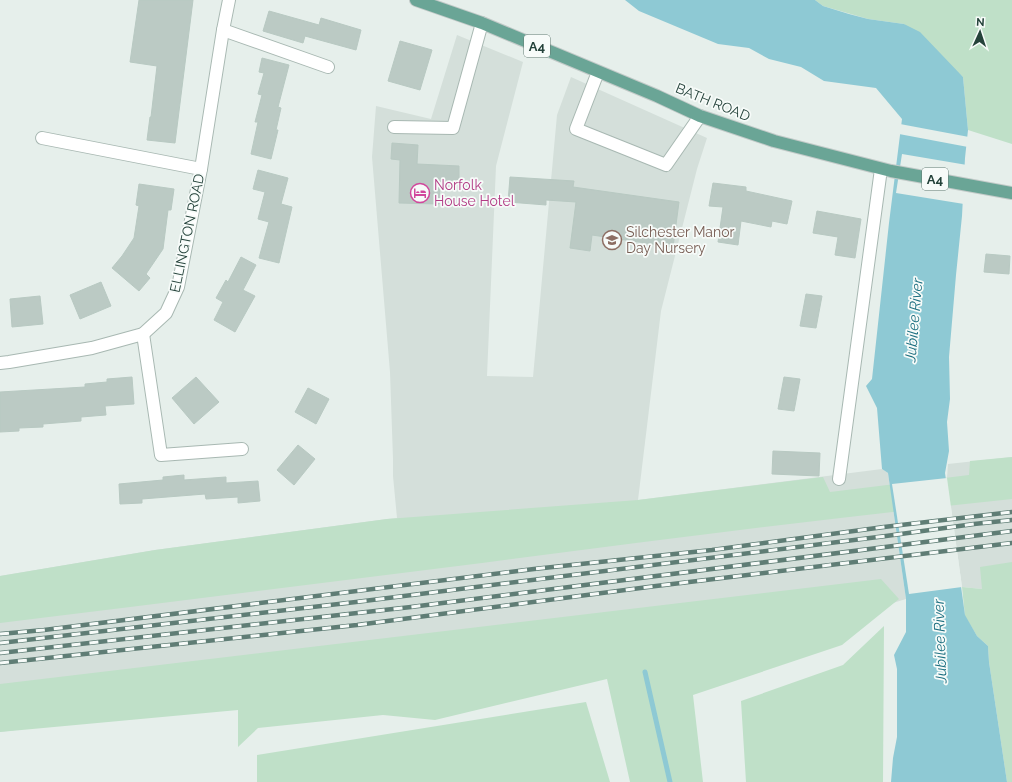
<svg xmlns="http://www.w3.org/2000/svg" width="1012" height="782" font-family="Raleway,sans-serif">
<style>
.built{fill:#d4dfda}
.green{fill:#bfe0c8}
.water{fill:#8ec9d4}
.pier{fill:#e6efeb}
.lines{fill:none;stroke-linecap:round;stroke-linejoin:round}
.stream{stroke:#8ec9d4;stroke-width:5}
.building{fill:#bbcac4;stroke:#b8c9c2}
.minor-casing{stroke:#a8b8b2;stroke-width:14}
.major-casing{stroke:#c2cac8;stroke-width:14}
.minor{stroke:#fff;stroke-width:12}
.major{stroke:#6aa596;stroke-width:12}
.rail-casing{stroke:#5f7d75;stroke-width:4.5}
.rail{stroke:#f7fbf9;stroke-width:3;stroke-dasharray:9;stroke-linecap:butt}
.labels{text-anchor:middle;stroke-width:3.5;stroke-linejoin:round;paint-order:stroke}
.shield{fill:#f7fbf9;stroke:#637a73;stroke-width:1}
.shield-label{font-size:13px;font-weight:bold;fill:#24423a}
.street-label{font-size:14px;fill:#24423a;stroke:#f7fbf9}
.hotel-label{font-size:14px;fill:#b23c85;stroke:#f7fbf9;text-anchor:start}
.education-label{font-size:14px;fill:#785e54;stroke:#f7fbf9;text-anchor:start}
.water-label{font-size:15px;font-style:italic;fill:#1c6f80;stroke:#f7fbf9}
</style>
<rect width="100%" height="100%" fill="#e6efeb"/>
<!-- built -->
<g class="built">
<polygon points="457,35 523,62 496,166 487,376 533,377 557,115 571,77 707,138 697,169 661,311 638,500 882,469 888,473 906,599 820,625 0,732 0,576 155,550 387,519 397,518 393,476 393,459 390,372 372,157 376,106 431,119"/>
<polygon points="1012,457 1012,592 962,587 947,478 948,464"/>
</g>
<!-- green -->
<g class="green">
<polygon points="815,0 1012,0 1012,144 968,130 963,77 904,24 868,19 823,6"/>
<path d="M1012,457v42c-185,19 -370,43 -554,67 -153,19 -305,38 -458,57v-47l155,-26 232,-31 251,-19 185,-23 7,15 139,-17 1,-14z"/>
<polygon points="1012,562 1012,782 1007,782 989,662 988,646 977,636 965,616 962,587 982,589 980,567"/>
<polygon points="881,579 899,599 842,645 693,695 703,782 630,782 607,679 435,720 383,715 258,728 238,747 238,710 0,732 0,684"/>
<polygon points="884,626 883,782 746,782 741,701 843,665"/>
<polygon points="586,702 610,782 257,782 257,755"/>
</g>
<!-- water -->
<polygon class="water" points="625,0 815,0 823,6 849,14 868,19 904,24 920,32 963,77 968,130 965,158 962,216 956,275 949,357 950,399 947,422 949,451 945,473 965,615 977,636 988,646 989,662 1007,782 891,782 893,758 897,737 897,669 894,655 906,632 906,599 888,473 882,469 877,408 866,386 872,379 889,223 902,119 876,88 824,81 801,67 769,59 749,48 718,44 639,11"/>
<!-- pier -->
<g class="pier">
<polygon points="900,124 969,137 968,147 899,134"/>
<polygon points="902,154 967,165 964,204 896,193"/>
<polygon points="947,478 962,587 909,594 892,484"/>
</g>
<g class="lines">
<!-- stream -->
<polyline class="stream" points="645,672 670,782"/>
</g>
<!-- building -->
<g class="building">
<polygon points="139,0 193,0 175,143 147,140 150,117 151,117 157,66 130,62"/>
<polygon points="269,11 319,25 321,18 361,30 356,50 305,36 303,43 263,31"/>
<polygon points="400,41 432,50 420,90 388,81"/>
<polygon points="262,58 289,65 278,107 281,108 276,130 278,130 271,159 251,154 258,122 255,122 262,95 258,94 264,73 259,72"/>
<polygon points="392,143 418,145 417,164 459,166 459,182 440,182 439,204 399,203 400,160 391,159"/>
<polygon points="258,170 288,178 281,204 292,207 279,263 259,258 269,222 258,219 265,192 253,189"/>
<polygon points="510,177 574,181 573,187 679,202 673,247 592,235 590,251 570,248 576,202 546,200 546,205 508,202"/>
<polygon points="713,183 746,187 746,191 792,201 787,224 772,221 771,227 741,221 738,245 718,242 723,207 709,206"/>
<polygon points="139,184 174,189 171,210 168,210 163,249 146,274 150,278 139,291 112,268 122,256 134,238 139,206 136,205"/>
<polygon points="817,211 861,219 855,258 835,255 838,237 813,233"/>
<polygon points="986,254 1010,256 1009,274 984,272"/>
<polygon points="241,257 256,265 243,290 255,296 235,332 214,320 223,302 216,298 226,280 228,282"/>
<polygon points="101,282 111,306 80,319 70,295"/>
<polygon points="806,294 822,296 816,328 800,326"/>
<polygon points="40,296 43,324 12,327 10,299"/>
<polygon points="132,377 134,404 105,406 106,415 81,417 81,421 43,424 43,427 19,428 19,431 0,432 0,392 85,387 85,384 107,382 107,379"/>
<polygon points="196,377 219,402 194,424 172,398"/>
<polygon points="784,377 800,379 794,411 778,409"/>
<polygon points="308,388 329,399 316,424 295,412"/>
<polygon points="298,445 315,459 294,485 277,470"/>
<polygon points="773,451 820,453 819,476 772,474"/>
<polygon points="184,475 184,480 226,477 226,483 258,481 260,501 238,503 238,497 206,499 205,494 142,499 142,503 120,504 119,484 163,480 163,477"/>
</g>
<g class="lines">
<!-- minor casing -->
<g class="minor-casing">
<g id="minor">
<polyline points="223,30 328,67"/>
<polyline points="598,72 576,129 666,165 700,116"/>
<polyline points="394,127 453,128 482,23"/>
<polyline points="42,138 201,169"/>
<polyline points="143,334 161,455 242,449"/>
<polyline points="0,363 9,362 92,348 143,334 166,313 178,287 201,169 223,30 229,0"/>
<polyline points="839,479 881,169"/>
</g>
</g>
<!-- major casing -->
<g class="major-casing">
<polyline id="major" points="416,0 482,23 657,96 700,116 774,141 891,171 1012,193"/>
</g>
<!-- minor -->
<use href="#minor" class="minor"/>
<!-- major -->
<use href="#major" class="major"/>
<!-- rail casing -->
<g class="rail-casing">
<g id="rail">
<polyline points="0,634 44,630 534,569 712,550 884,527 1012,512"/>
<polyline points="0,643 356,602 886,536 974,524 1012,520"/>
<polyline points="0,653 411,607 1012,531"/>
<polyline points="0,663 357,625 656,586 1012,543"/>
</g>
</g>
<!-- rail -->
<use href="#rail" class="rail"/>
</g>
<!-- icons -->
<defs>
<g id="hotel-ring" transform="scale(1)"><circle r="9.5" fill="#f7fbf9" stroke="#d1479c" stroke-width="1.5"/><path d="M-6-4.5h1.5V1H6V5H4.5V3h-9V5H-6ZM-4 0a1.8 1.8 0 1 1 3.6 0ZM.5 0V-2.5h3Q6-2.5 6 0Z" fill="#d1479c"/></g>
<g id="school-ring" transform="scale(1)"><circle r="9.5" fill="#f7fbf9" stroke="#8d6e63" stroke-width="1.5"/><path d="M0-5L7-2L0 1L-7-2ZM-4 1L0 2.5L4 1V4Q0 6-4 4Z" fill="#8d6e63"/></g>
</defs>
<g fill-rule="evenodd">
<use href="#hotel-ring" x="420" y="193"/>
<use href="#school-ring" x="612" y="240"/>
</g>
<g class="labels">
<!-- shield labels -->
<g class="shield">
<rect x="524" y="35" width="26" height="22" rx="3"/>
<rect x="922" y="168" width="26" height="22" rx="3"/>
</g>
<g class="shield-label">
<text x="537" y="51">A4</text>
<text x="935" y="184">A4</text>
</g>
<!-- street labels -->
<g class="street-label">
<text transform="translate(713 102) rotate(22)" y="5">BATH ROAD</text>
<text transform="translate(187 233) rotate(-78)" y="5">ELLINGTON ROAD</text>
</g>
<!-- hotel labels -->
<g class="hotel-label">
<text x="434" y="190">Norfolk<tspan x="434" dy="16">House Hotel</tspan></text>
</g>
<!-- education labels -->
<g class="education-label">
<text x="626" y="237">Silchester Manor<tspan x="626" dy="16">Day Nursery</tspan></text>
</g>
<!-- water labels -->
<g class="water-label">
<text transform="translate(914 320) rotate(-85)" y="5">Jubilee River</text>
<text transform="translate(940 641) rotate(-92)" y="5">Jubilee River</text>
</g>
</g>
<!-- north arrow -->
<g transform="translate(980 32) rotate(3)" stroke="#f7fbf9" stroke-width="3" paint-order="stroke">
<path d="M0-3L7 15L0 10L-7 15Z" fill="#24423a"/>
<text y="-6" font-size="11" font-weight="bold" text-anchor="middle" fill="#24423a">N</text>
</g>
</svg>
